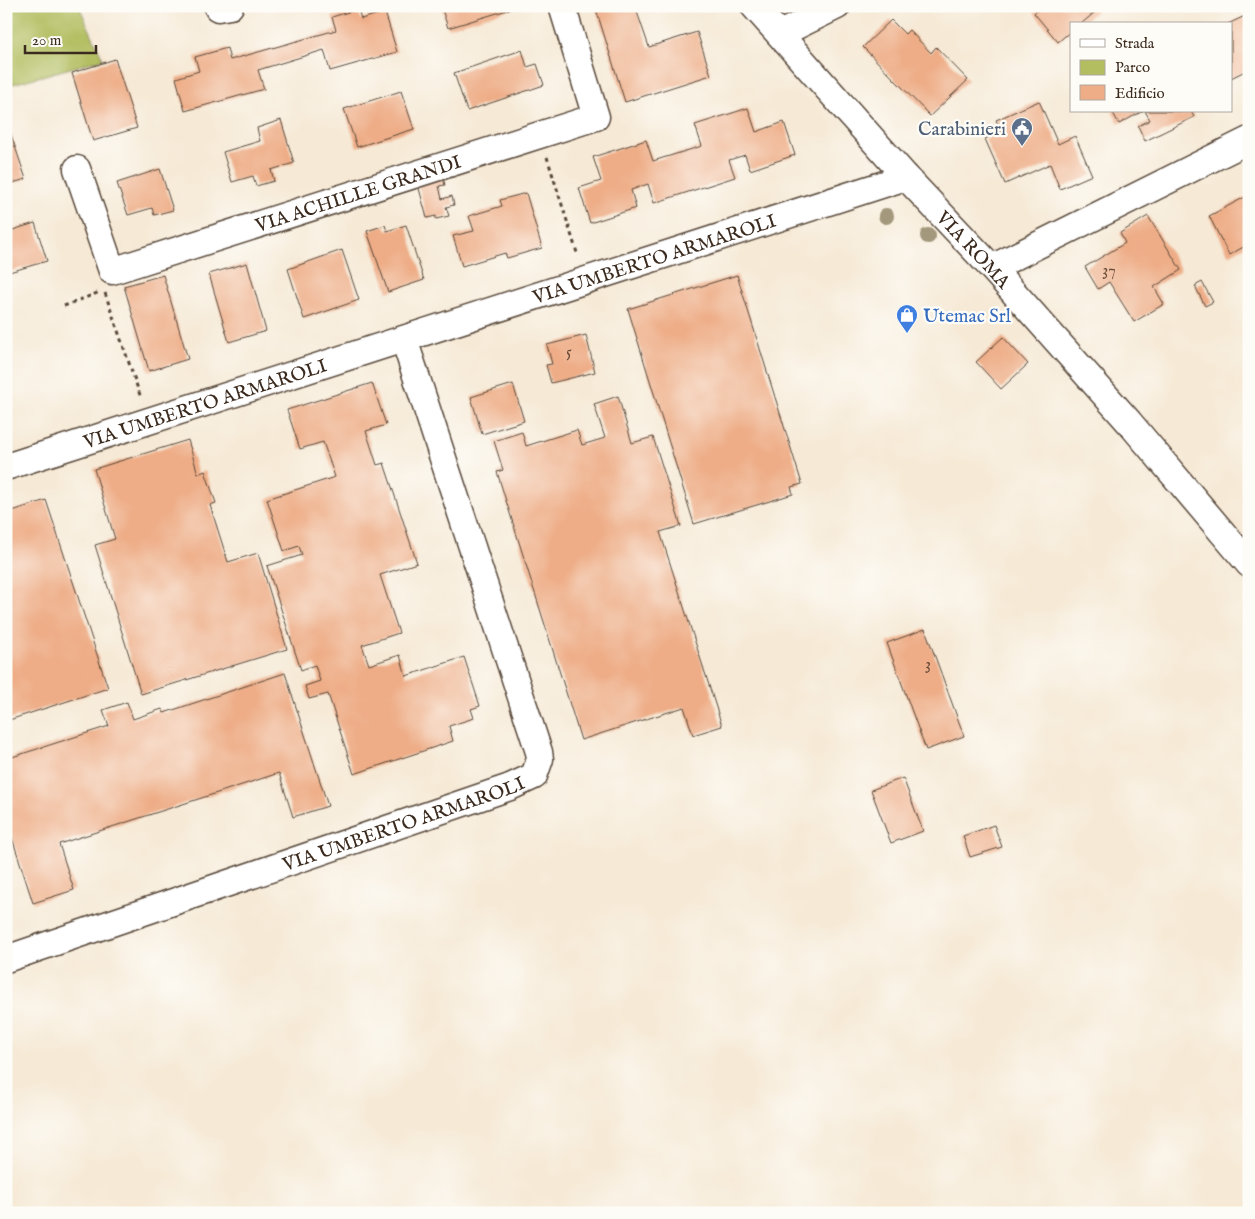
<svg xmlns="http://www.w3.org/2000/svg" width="1255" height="1219" font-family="'IM FELL English',serif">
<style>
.green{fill:#b2be60;stroke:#76743f}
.building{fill:#eead87}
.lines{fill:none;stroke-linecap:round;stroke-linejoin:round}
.minor-casing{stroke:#574739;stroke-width:29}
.path{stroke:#574739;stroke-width:3;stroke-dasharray:4 4;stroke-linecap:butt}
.minor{stroke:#fff;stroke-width:26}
.tree{fill:#a3987b}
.labels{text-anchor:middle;stroke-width:4.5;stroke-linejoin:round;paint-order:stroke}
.number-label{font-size:16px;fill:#684b38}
.service-label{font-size:19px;fill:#4e5e75;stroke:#fdfcf7;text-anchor:end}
.street-label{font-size:19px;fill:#3b2a1e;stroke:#fdfcf7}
.shop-label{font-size:19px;fill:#366cbe;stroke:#fdfcf7;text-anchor:start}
</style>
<rect width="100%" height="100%" fill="#fdfcf7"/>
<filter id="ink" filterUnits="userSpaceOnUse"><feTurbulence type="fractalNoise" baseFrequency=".02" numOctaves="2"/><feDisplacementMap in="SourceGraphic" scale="10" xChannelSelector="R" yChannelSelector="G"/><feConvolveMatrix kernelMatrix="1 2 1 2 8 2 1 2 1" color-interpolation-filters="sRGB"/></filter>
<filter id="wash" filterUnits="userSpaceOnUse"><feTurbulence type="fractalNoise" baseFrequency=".0096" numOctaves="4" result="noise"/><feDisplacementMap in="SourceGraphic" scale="20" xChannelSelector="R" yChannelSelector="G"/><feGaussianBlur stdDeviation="1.12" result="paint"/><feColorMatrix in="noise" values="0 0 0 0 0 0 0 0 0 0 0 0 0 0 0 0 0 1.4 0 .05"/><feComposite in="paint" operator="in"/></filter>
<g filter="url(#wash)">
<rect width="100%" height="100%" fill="#f6e9d5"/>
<!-- green -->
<polygon class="green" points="6,6 79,6 103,59 6,86"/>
<g id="blocks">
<!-- building -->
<g class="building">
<polygon points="441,6 517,6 517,7 448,28"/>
<polygon points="595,6 635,6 649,47 697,32 711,75 625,102"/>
<polygon points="1042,6 1102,6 1081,24 1071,24 1071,31 1058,42 1034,13"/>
<polygon points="358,9 361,19 385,12 397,52 330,71 324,50 258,70 264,89 185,111 176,78 199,71 195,57 227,48 230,60 336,30 332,17"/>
<polygon points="1249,14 1249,69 1231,78 1231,24 1228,24"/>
<polygon points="891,20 905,34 909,30 931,53 936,47 968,80 930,116 863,47"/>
<polygon points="522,50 527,67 537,64 544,85 467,111 454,73"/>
<polygon points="115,59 137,128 93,141 72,73"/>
<polygon points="401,91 414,129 357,147 344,109"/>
<polygon points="1039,101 1058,144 1075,136 1092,175 1060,189 1050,164 1005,184 985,139 1001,131 996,120"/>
<polygon points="748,108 756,132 784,122 795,155 750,170 745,155 729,160 735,177 654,203 648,184 631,190 636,208 590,223 579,188 601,181 593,157 646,140 653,161 702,146 695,125"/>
<polygon points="1112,111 1143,111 1119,124"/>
<polygon points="1145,111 1191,111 1194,117 1145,141 1138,126 1150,120"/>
<polygon points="6,120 26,179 6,185"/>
<polygon points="281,120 294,163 271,170 274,181 256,186 253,176 232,182 223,152 260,141 257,128"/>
<polygon points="160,169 173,210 154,215 152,208 128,215 117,183"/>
<polygon points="442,174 445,185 439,186 442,199 452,196 454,205 446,207 449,216 436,219 436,216 427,218 417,181"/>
<polygon points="526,193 542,248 507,258 505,253 462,266 453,236 474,231 469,216 502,206 500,200"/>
<polygon points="1249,195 1249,244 1229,255 1209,216"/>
<polygon points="1148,216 1181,270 1154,287 1164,304 1134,322 1109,282 1098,289 1085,267 1125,243 1120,233"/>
<polygon points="35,223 47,261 6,273 6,232"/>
<polygon points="385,225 387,231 406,225 424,280 388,292 367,231"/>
<polygon points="342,250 359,300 304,319 288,269"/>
<polygon points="247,263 266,331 229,342 209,274"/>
<polygon points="163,275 188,359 149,371 124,286"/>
<polygon points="737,275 802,484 791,487 793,494 694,524 628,309"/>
<polygon points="1202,282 1213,302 1205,306 1195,286"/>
<polygon points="586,335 595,372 551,383 546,365 552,364 547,345"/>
<polygon points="1003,337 1028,364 1001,389 976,362"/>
<polygon points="372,383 386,425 366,431 377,465 384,463 417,563 380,575 399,633 362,645 369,665 400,655 406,676 464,657 480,706 471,709 474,718 449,726 453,741 354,774 328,694 309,699 305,686 320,681 315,665 301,670 267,566 302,555 299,546 284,551 267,499 335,477 323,442 300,449 287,410"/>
<polygon points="513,384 524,421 482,434 471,397"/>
<polygon points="618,396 632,443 653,437 681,526 660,532 722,726 693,735 684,707 581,740 497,472 503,470 494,441 522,432 526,446 577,430 582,445 605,438 594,404"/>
<polygon points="188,440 198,474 205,471 216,503 210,505 228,562 258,553 287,649 141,694 95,545 115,539 94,469"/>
<polygon points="46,500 108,688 6,721 6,513"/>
<polygon points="925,629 964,736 926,750 887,643"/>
<polygon points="285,673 328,806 293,817 279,773 59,844 74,890 33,903 6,819 6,759 109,726 103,710 127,702 133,719 162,709 164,713"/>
<polygon points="903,778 923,831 891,843 871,790"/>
<polygon points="994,825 1002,847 970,857 963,836"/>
</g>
</g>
</g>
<g filter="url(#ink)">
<use href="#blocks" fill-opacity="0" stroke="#574739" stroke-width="1"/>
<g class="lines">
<!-- minor casing -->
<g class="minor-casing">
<g id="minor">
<path id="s1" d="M754,6l152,171 86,91 137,154 120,142"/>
<polyline points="218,8 230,6"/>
<polyline points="780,34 837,6"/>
<path id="s2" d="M77,169l35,102 484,-154 -34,-111"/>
<polyline points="992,268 1249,140"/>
<path id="s3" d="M6,467l900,-290"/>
<path id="s4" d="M6,959l504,-172 24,-11 6,-17 -1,-7 -135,-413"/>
</g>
</g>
<!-- path -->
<g class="path">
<polyline points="547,157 578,256"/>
<polyline points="105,293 141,398"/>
<polyline points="64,306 100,292"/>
</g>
<!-- minor -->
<use href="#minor" class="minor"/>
</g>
<!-- trees -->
<g class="tree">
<circle cx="886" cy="216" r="8"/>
<circle cx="928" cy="236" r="8"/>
</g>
</g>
<!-- icons -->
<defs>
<g id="civic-pin" transform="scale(1.125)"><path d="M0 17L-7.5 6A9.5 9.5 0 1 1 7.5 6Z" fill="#5c6f8a" stroke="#fdfcf7"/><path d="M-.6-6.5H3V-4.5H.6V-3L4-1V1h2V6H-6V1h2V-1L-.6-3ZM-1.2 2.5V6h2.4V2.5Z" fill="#fff"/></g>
<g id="shop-pin" transform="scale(1.125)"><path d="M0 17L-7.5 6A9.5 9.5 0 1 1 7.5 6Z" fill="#3f7fe0" stroke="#fdfcf7"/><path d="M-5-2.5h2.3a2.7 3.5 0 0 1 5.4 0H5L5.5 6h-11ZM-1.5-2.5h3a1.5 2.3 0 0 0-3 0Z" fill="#fff"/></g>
</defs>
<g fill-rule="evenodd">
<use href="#civic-pin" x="1022" y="128"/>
<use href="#shop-pin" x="907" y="315"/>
</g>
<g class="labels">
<!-- number labels -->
<g class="number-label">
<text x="1109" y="275">37</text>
<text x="569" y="357">5</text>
<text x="928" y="669">3</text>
</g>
<!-- service labels -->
<g class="service-label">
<text x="1006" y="135">Carabinieri</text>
</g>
<!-- street labels -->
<g class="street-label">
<text dy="7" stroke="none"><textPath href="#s2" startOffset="366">VIA ACHILLE GRANDI</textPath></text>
<text dy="7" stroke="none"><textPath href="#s1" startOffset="328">VIA ROMA</textPath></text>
<text dy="7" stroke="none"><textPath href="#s3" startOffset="681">VIA UMBERTO ARMAROLI</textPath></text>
<text dy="7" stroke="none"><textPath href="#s3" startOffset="209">VIA UMBERTO ARMAROLI</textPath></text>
<text dy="7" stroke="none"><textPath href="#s4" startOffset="420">VIA UMBERTO ARMAROLI</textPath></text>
</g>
<!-- shop labels -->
<g class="shop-label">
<text x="923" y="322">Utemac Srl</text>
</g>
</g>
<!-- margin -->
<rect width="1255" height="1219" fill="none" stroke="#fdfcf7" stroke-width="25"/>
<!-- legend -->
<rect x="1070" y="22" width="162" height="90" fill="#fdfcf7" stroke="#afa8a0"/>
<rect x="1080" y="39" width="25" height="8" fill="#ffffff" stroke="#afa8a0"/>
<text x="1115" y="48" font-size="15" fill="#3b2a1e">Strada</text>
<rect x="1080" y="60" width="25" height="15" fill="#b2be60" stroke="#afa8a0"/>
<text x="1115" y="72" font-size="15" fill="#3b2a1e">Parco</text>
<rect x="1080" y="85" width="25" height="15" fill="#eead87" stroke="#afa8a0"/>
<text x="1115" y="98" font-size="15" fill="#3b2a1e">Edificio</text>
<!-- scale -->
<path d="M25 45v8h71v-8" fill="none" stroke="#3b2a1e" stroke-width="2.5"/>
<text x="32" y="45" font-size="15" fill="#3b2a1e" stroke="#fdfcf7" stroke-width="4" paint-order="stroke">20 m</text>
</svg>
